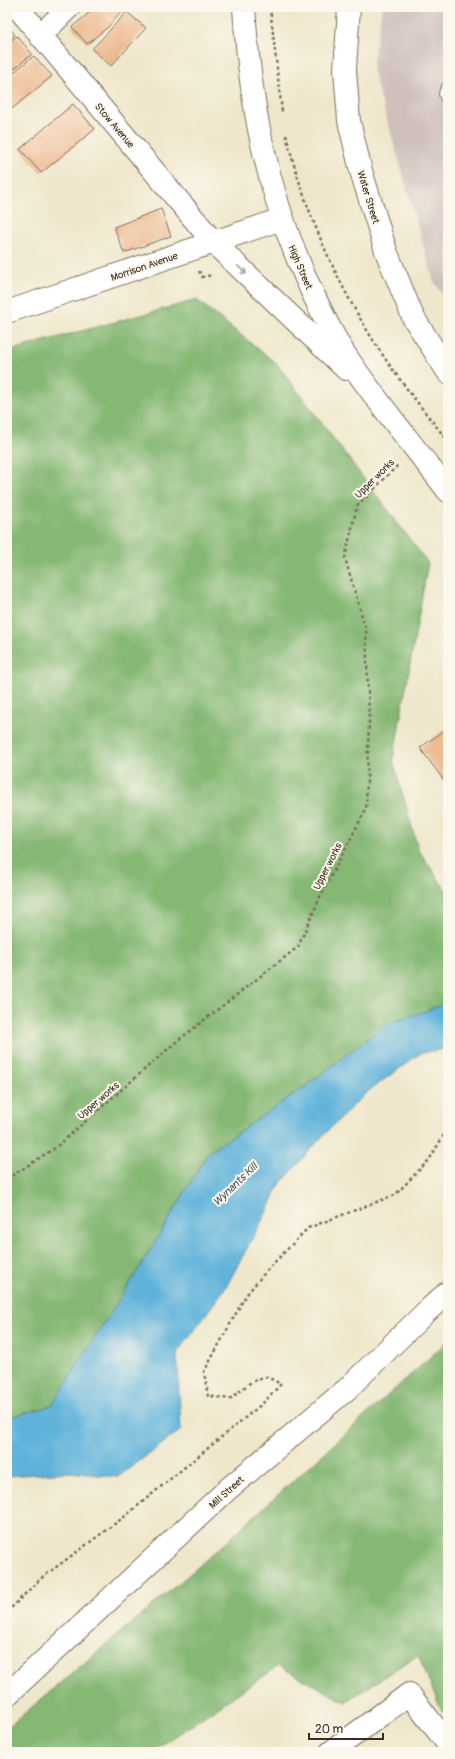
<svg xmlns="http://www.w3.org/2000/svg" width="455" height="1759" font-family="Pangolin,sans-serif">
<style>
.industrial{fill:#cfc0bb}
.forest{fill:#85b873;stroke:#607148}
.water{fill:#5eb2da;stroke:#4c6e7c}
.building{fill:#ecb589}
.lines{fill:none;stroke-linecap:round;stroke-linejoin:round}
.service-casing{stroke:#7a6c5b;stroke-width:16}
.minor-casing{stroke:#7a6c5b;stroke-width:24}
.tertiary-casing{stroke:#7a6c5b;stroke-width:24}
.primary-casing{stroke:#7a6c5b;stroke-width:24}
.path{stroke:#7a6c5b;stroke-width:2.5;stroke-dasharray:3 3;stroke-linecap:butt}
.service{stroke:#fff;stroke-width:14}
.minor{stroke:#fff;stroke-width:22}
.tertiary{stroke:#fff;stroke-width:22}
.primary{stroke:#fff;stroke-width:22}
.oneway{stroke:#a79f9a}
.labels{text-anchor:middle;stroke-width:4;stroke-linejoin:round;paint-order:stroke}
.street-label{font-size:10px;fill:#3b2a1e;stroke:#fbf7ec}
.water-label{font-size:11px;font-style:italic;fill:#475a60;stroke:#fbf7ec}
</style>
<rect width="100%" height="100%" fill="#fbf7ec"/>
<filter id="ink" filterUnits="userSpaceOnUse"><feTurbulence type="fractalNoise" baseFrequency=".025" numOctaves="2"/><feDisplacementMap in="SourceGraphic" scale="8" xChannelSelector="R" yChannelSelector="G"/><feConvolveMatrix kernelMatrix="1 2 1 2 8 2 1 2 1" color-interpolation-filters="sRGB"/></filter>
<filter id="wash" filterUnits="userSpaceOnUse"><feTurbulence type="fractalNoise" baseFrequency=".012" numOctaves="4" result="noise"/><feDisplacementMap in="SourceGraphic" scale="16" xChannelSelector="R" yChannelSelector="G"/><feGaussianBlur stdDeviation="0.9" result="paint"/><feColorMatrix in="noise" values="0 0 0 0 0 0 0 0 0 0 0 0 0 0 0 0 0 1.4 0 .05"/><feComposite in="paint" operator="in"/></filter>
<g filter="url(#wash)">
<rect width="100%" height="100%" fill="#efe7cb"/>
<!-- industrial -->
<polygon class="industrial" points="382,7 448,7 448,303 434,282 372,68"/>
<!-- forest -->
<g class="forest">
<polygon points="197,300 277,364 428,563 393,760 418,849 448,893 448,1003 385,1025 306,1086 208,1153 142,1264 51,1406 7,1418 7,351"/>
<polygon points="448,1341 448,1708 442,1712 418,1655 345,1702 279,1666 151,1752 7,1752 7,1728 198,1567"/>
</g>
<!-- water -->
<polygon class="water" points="448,1003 448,1048 421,1053 367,1092 317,1142 278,1187 270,1206 226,1287 177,1353 181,1430 118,1477 69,1472 7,1476 7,1418 51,1406 142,1264 208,1153 306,1086 385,1025"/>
<g id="blocks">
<!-- building -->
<g class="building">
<polygon points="87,7 125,7 108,27 87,44 72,27 89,13 86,9"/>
<polygon points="127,12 146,28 111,66 92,49"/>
<polygon points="7,25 15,35 7,42"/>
<polygon points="17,36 32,54 7,75 7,44"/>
<polygon points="34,56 52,76 7,113 7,78"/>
<polygon points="73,104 95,129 41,173 20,149"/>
<polygon points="161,209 171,236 124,253 114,227"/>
<polygon points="448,727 448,786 420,748"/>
</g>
</g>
</g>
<g filter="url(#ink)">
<use href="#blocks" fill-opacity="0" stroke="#7a6c5b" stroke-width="1"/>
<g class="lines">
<!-- service casing -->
<g class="service-casing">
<polyline id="service" points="448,89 446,94 448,98"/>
</g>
<!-- minor casing -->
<g class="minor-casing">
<g id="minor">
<polyline points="17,7 214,243"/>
<polyline points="349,7 345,70 349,121 361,171 386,251 413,317 448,372"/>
<polyline points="40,36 69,7"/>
<polyline points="331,1752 409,1694 448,1744"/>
</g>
</g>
<!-- tertiary casing -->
<g class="tertiary-casing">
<polyline id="tertiary" points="7,312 282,219"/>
</g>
<!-- primary casing -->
<g class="primary-casing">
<g id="primary">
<path d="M244,7c6,98 23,186 64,276 11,24 22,48 36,70 32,48 69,92 104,138"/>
<polyline points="214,243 346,369"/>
<polyline points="7,1695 228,1489 347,1389 426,1312 448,1292"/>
</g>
</g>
<!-- path -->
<g class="path">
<polyline points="270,7 282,112"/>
<path d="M286,135c19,77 52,152 96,219 20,30 43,58 66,87"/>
<polyline points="199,271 202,277 213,275"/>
<polyline points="7,1179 55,1148 176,1042 298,947 320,897 366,809 369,719 366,630 345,558 357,506 398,465"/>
<polyline points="7,1612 40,1579 124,1517 263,1403 281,1384 267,1377 251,1382 230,1399 208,1396 204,1372 246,1295 269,1268 308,1228 395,1195 429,1160 448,1128"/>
</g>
<!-- service -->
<use href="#service" class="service"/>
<!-- minor -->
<use href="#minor" class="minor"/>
<!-- tertiary -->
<use href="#tertiary" class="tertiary"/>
<!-- primary -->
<use href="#primary" class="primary"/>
</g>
<!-- one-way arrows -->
<defs><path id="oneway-shaft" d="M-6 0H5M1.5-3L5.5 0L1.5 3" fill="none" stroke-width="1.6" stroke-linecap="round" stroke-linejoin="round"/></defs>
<use class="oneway" href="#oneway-shaft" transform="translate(242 270) rotate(44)"/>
</g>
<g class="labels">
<!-- street labels -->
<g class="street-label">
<text transform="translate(115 125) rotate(50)" y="4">Stow Avenue</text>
<text transform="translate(369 197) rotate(73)" y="4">Water Street</text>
<text transform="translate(144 266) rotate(-19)" y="4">Morrison Avenue</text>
<text transform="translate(301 267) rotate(67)" y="4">High Street</text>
<text transform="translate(374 478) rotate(-45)" y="4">Upper works</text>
<text transform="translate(327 866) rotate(-63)" y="4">Upper works</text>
<text transform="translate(98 1100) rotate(-41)" y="4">Upper works</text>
<text transform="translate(226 1492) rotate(-42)" y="4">Mill Street</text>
</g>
<!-- water labels -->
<g class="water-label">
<text transform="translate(235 1184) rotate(-44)" y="4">Wynants Kill</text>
</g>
</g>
<!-- margin -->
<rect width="455" height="1759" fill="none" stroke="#fbf7ec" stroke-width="24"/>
<!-- scale -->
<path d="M309 1733v6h74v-6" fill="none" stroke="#3b2a1e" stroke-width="2"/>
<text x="315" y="1733" font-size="12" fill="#3b2a1e" stroke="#fbf7ec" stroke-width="3" paint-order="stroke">20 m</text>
</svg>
